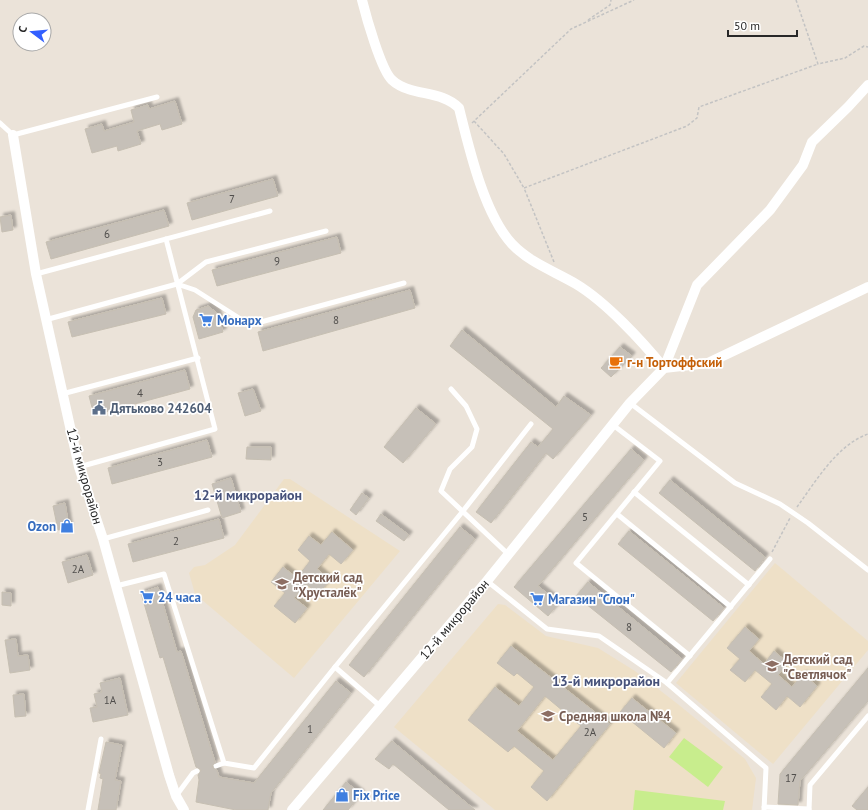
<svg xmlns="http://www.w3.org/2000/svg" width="868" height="810" font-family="'PT Sans',sans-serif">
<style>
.education{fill:#eee0c7}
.pitch{fill:#c8ed8d}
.building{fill:#c6c0b8;stroke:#c6bfb2;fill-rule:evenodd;filter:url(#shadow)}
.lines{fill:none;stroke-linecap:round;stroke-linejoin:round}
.path{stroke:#c3c3c3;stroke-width:1.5;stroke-dasharray:3 2;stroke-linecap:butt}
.service{stroke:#fff;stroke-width:5}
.minor{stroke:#fff;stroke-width:10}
.labels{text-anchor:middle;stroke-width:3.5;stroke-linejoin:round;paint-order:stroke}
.number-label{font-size:11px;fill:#504e4c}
.shop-label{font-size:13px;font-weight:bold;fill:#366cbe;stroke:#fff;text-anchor:start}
.food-label{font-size:13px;font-weight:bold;fill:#c56008;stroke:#fff;text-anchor:start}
.service-label{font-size:13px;font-weight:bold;fill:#4e5e75;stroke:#fff;text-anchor:start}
.street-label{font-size:13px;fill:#282828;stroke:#fff}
.education-label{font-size:13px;font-weight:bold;fill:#785e54;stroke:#fff;text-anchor:start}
.neighbourhood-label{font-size:14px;font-weight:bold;fill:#47527a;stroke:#fff}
</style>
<defs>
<filter id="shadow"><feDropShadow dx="3.5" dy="-3.5" stdDeviation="1" flood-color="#0004"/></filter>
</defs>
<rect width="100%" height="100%" fill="#ebe3d9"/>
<!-- education -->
<g class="education">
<polygon points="284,479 290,479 400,551 294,678 195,594 189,573 194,567 205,565 235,545"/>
<polygon points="775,563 868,641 868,650 773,764 676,683"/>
<polygon points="498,604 505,605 546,636 598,648 635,671 679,705 745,759 756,778 752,810 495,810 394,727"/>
</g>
<!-- pitch -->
<g class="pitch">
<polygon points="684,738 723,767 708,787 669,757"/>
<polygon points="635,790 725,801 723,810 633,810"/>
</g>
<!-- building -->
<g class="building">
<polygon points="175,101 182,124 162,130 160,124 137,131 141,144 118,151 117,146 92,153 85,129 102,124 104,131 134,122 131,110 148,105 149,109"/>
<polygon points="273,179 278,196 192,220 187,203"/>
<polygon points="164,210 169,226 51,259 46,242"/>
<polygon points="11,215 13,230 2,232 0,217"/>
<polygon points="337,237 341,253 217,286 212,270"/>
<polygon points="410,290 415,308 263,351 258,332"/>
<polygon points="162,298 166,314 72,337 68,322"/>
<polygon points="208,306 217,313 223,332 199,339 193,317 196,310"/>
<polygon points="462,330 556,407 564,396 591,415 553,459 546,453 491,523 476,512 531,442 538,447 553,429 450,346"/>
<polygon points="620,347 632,356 611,377 601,368"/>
<polygon points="185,370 190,389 94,415 89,396"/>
<polygon points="253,389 261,411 245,416 238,393"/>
<polygon points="416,408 436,424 403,463 384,447"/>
<polygon points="207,440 212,457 112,484 108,468"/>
<polygon points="247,447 271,447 271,460 246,459"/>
<polygon points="631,449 644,460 538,586 559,603 548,616 514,587"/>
<polygon points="231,478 241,512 222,518 212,484"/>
<polygon points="670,480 765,557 755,571 659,493"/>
<polygon points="362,493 369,498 356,515 350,510"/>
<polygon points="65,503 69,528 58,530 53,506"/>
<polygon points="381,514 409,535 404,541 376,521"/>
<polygon points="219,519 224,538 133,562 128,544"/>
<polygon points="460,527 475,539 364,677 349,665"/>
<polygon points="629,531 724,608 713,621 618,544"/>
<polygon points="332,532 353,550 341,564 329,554 317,569 330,580 318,594 306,584 294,598 307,608 295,623 274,606 285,593 271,582 283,567 297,578 310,561 298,550 309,536 321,545"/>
<polygon points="87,555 93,575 68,583 62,562"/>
<polygon points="588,582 682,659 671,672 576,596"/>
<polygon points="158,587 177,652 181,651 215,762 212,767 217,770 219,777 254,783 336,681 351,693 271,793 268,810 236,810 196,802 199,780 198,775 201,770 196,767 163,657 160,658 141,593"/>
<polygon points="2,592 11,593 11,606 2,605"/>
<polygon points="745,627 759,639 749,651 764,664 774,651 788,663 778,675 792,687 803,674 817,686 800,707 787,696 776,710 761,697 772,684 755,670 745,682 730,670 740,659 727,648"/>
<polygon points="16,639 18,656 28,655 30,670 10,673 5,640"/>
<path d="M511,646l99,78 -63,77 -16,-14 13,-16 -30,-25 -6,6 -40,-32 27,-33 24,19 15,-19 -17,-14 -3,3 -17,-13zM545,696l36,30 -28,34 -36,-29z"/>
<polygon points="868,668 868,701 800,781 798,805 778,804 780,774"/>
<polygon points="120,678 128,715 93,722 90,708 97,707 94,694 102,692 100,683"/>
<polygon points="24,694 26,716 15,717 13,695"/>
<polygon points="632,698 676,733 664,748 620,712"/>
<polygon points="392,741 475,810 449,810 393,764 389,769 375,759"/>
<polygon points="106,742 122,745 115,780 121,781 116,810 98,810 103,779 100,778 101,774 99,773"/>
<polygon points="346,782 361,794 348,810 323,810"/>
<polygon points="868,787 868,810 857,810 852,806"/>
</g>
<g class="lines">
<!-- path -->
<g class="path">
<polyline points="796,0 818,64 845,58 864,46 868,47"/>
<polyline points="588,20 610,5 611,0"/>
<polyline points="474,121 504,154 524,188"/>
<polyline points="472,123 571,29 634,0"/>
<polyline points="554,262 524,188 687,126 697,118 699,107 818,64"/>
<path d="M797,507c19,-26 40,-62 71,-73"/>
<polyline points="772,552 790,518"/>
</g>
<!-- service -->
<g class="service">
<polyline points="0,123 13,135 157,97"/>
<polyline points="36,274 270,211"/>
<polyline points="177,284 195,290 250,325 404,283"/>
<polyline points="45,320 177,284 206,262 326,231"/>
<polyline points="451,389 466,406 477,429 472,447 450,469 441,491 508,554"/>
<polyline points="62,394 198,358"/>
<polyline points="630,403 735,483 780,504 808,523 868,570"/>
<polyline points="613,425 660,461 576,563 690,656"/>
<polyline points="79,467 215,429 166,239"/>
<polyline points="634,492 749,585"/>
<polyline points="617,514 731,607"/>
<polyline points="103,539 208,510"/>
<polyline points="487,581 547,629 599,636 667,683 766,768 764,810"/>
<polyline points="116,586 164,574 224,763 254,768 335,667"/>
<polyline points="667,683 770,559"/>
<polyline points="380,706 335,667 463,511 531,424"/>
<polyline points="216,766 224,763"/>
<polyline points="176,796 193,773 197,771"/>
<polyline points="764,807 809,809"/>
<polyline points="88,810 101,739"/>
<polyline points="809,810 810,785 868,716"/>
</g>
<!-- minor -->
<g class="minor">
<path d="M362,0c4,16 19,70 30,80 4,4 12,8 16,9 18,6 37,5 51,19 10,40 25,106 53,136 18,19 42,27 64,40 30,18 66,57 88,84l33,-83 73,-75 33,-45 9,-23 36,-35 20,-22"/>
<polyline points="13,135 36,274 79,467 103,539 169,775 176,796 184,810"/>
<polyline points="292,810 487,581 630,403 664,368 708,363 868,287"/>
</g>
</g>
<!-- icons -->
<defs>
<g id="supermarket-bare" transform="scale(1.08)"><path d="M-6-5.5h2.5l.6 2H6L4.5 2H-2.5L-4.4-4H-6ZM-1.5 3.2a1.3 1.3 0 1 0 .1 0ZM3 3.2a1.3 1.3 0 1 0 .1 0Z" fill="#3f7fe0" stroke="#fff" stroke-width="2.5" paint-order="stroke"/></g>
<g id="cafe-bare" transform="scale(1.08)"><path d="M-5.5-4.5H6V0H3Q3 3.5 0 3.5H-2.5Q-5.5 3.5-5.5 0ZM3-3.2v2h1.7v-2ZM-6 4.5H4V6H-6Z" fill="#e8710a" stroke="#fff" stroke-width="2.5" paint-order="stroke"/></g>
<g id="civic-bare" transform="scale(1.08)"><path d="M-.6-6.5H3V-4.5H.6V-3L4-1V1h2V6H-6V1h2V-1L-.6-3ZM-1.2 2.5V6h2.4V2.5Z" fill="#5c6f8a" stroke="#fff" stroke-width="2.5" paint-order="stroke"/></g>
<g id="shop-bare" transform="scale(1.08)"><path d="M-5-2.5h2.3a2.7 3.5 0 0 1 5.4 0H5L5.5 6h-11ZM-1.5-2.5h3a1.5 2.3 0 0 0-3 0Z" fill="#3f7fe0" stroke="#fff" stroke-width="2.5" paint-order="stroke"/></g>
<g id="school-bare" transform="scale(1.08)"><path d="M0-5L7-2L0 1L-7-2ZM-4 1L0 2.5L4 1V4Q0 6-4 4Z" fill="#8d6e63" stroke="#fff" stroke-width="2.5" paint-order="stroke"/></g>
</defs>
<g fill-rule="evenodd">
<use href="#supermarket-bare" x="206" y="320"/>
<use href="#cafe-bare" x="616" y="362"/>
<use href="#civic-bare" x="99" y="408"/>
<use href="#shop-bare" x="67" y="526"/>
<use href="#school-bare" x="282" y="584"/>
<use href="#supermarket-bare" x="147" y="597"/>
<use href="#supermarket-bare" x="537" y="599"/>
<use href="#school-bare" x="772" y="666"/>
<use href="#school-bare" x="548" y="716"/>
<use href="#shop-bare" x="342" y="795"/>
</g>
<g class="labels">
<!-- number labels -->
<g class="number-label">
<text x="232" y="203">7</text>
<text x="107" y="238">6</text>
<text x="277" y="265">9</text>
<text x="336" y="324">8</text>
<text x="140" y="397">4</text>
<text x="160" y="466">3</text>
<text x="585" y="521">5</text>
<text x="176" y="545">2</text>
<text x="78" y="573">2А</text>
<text x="629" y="631">8</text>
<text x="110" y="704">1А</text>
<text x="310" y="733">1</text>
<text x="590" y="736">2А</text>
<text x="791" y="782">17</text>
</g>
<!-- shop labels -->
<g class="shop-label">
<text x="217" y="325">Монарх</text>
<text x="56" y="531" text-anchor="end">Ozon</text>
<text x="158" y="602">24 часа</text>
<text x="548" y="604">Магазин "Слон"</text>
<text x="353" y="800">Fix Price</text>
</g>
<!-- food labels -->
<g class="food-label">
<text x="627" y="367">г-н Тортоффский</text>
</g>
<!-- service labels -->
<g class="service-label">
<text x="110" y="413">Дятьково 242604</text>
</g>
<!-- street labels -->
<g class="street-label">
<text transform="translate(85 476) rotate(74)" y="5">12-й микрорайон</text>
<text transform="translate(454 619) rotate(-50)" y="5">12-й микрорайон</text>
</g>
<!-- education labels -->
<g class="education-label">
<text x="293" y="582">Детский сад<tspan x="293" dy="15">"Хрусталёк"</tspan></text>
<text x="783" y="664">Детский сад<tspan x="783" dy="15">"Светлячок"</tspan></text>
<text x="559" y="721">Средняя школа №4</text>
</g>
<!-- neighbourhood labels -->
<g class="neighbourhood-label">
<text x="248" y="500">12-й микрорайон</text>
<text x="606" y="686">13-й микрорайон</text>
</g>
</g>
<!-- north arrow -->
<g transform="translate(32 32) rotate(286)"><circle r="19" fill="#ffffff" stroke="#a9a9a9"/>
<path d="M0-3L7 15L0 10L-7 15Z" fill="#325fff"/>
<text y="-6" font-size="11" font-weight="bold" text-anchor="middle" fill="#282828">С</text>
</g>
<!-- scale -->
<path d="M728 30v6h69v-6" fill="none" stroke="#282828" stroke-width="2"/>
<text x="734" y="30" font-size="12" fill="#282828" stroke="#ffffff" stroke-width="3" paint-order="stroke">50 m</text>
</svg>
